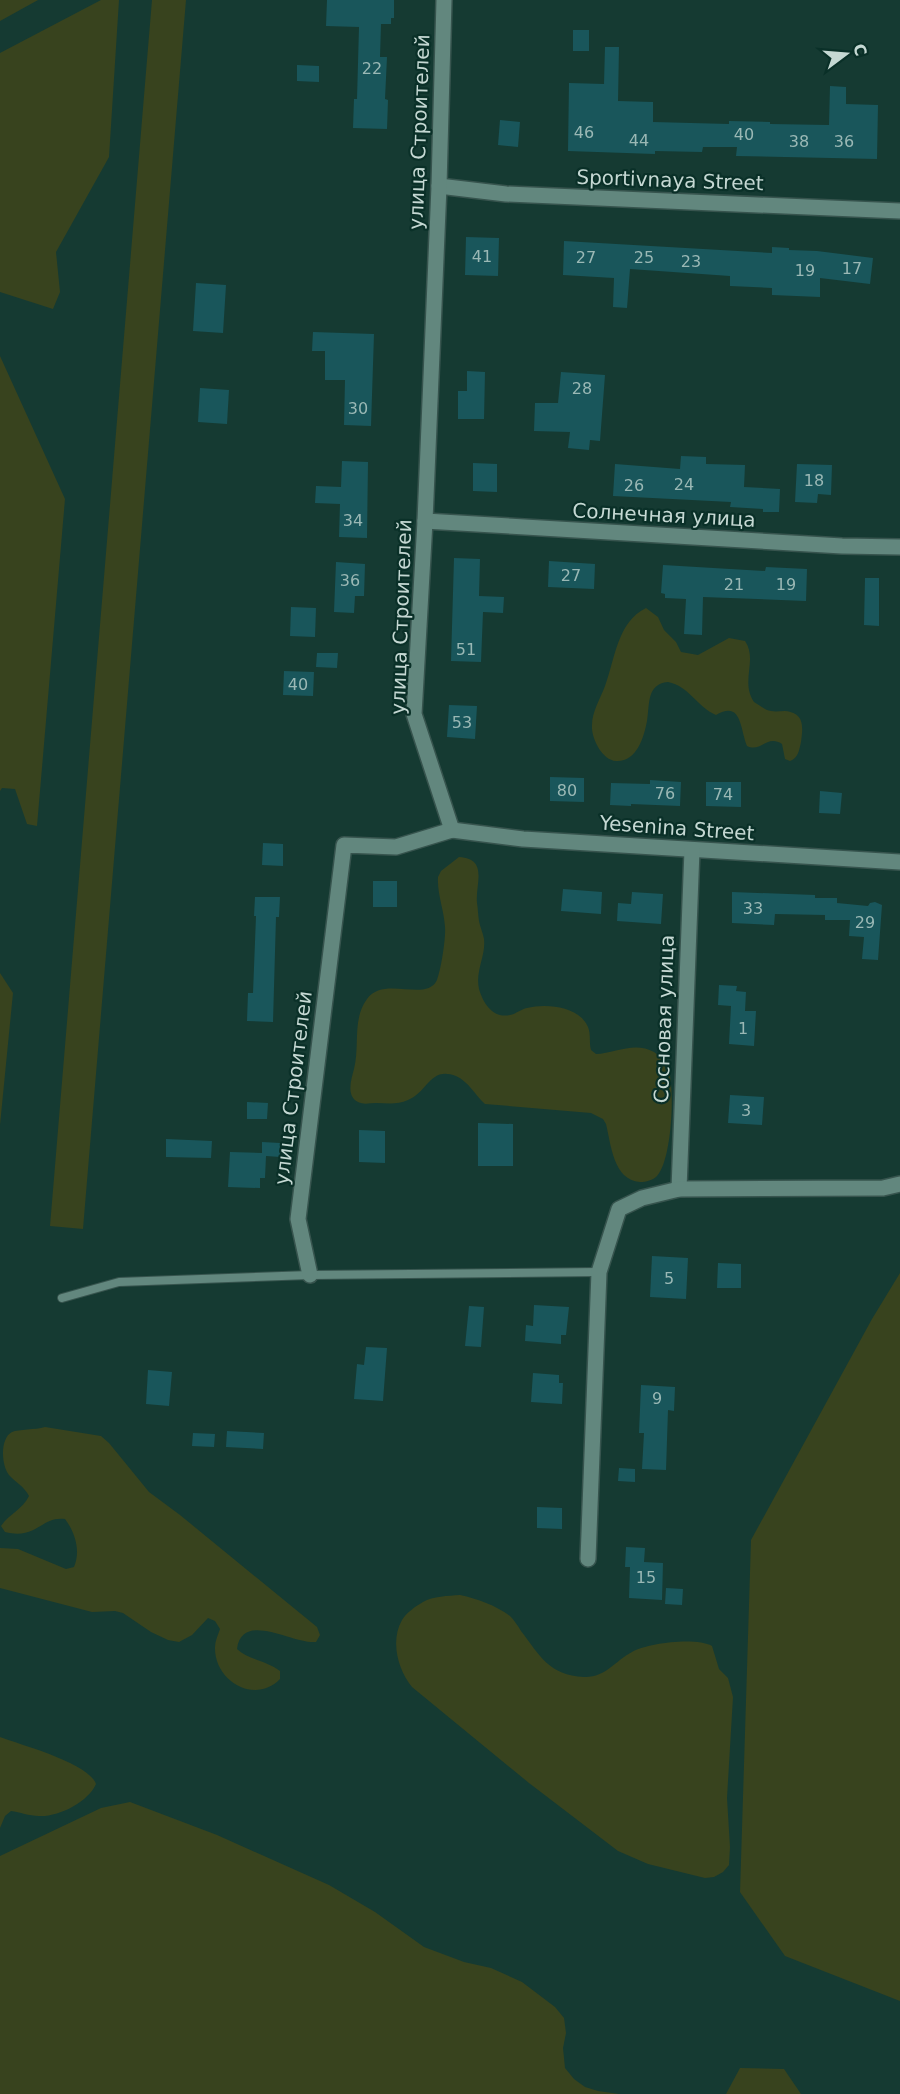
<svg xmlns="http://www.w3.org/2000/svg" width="900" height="2094" font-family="'DejaVu Sans',sans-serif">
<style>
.green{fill:#38431e}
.building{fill:#19565b}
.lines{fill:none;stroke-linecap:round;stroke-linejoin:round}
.lane-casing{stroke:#37544e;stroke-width:10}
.street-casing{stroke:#37544e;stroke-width:18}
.lane{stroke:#62877e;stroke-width:8}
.street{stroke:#62877e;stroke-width:15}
.labels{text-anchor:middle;stroke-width:4.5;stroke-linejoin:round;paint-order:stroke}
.number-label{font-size:16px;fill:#9ab8b5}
.street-label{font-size:20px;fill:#c5d8d3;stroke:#0a3028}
</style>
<rect width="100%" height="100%" fill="#153a32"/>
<!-- green -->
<g class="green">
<polygon points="0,0 38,0 0,21"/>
<polygon points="101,0 119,0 109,157 56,252 60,292 53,309 0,292 0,53"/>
<polygon points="152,0 186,0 83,1229 50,1226"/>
<polygon points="0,356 65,499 37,826 27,824 15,789 2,788 0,791"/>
<path d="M646,608l12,9 6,13 12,12 5,10 17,3 31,-17 16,3c13,19 -5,40 9,61 5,3 11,8 17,9 5,1 9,0 14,0 20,2 18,16 16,31 -2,9 -3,16 -11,19l-5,-2 -3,-15c-15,-10 -21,9 -35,2 -7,-17 -5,-46 -31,-31 -19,-8 -27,-29 -48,-33 -22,2 -18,23 -21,39 -3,16 -10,41 -31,40 -14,-1 -25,-23 -24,-36 0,-13 8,-26 13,-39 10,-26 12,-64 41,-78z"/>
<path d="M459,857c30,2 16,27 18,46 1,6 1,12 2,18 1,6 4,12 5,18 2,17 -9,32 -5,50 4,14 14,30 31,26 6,-1 11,-6 17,-7 19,-5 52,-2 61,19 3,7 1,16 3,23l5,4c19,-1 39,-13 58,-2 4,3 11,8 13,13 9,19 5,95 -10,111 -4,4 -11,6 -17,6 -27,-2 -29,-38 -34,-58l-3,-5 -12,-6 -106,-9c-10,-9 -16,-22 -29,-28 -26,-10 -28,16 -48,24 -11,5 -21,3 -32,3 -6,0 -12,2 -18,-1 -12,-6 -7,-22 -4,-33 6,-23 -2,-50 13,-70 17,-24 59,4 70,-19 4,-10 9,-42 8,-53 -1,-17 -8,-33 -7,-50l3,-6z"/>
<polygon points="0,973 13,993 0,1125"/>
<polygon points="900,1273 900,2001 785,1956 740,1892 751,1540 872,1319"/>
<path d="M45,1427l56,9 8,7 40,49 31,23 137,112 3,8 -4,7c-24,2 -74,-32 -79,7 12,11 30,12 43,22v8c-25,26 -66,2 -65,-32 0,-6 3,-12 5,-18l-5,-8 -7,-3 -16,17 -13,7 -11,-2 -17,-8 -28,-19 -8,-2 -23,1 -92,-24v-40l18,1 48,20 8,-2c7,-16 1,-35 -9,-48 -24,-3 -28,21 -60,13l-4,-6c8,-12 22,-17 28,-30 -5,-10 -13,-13 -20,-21 -8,-10 -9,-37 3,-43 7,-3 23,-2 33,-5z"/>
<path d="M460,1595c18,4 35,10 50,21 4,4 8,10 11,15 19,25 28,44 63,46 21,1 31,-16 48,-25 16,-9 64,-15 80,-6l7,23 9,9 5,19 -6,101 3,49 -1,18 -6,7 -9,5 -9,1 -57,-14 -30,-13 -89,-68 -117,-96c-14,-17 -22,-46 -10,-67 4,-7 14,-14 21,-18 10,-6 25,-6 37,-7z"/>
<path d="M0,1737c21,8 89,26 96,47 -8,18 -37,33 -57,32 -10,0 -19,-4 -28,-5l-6,5 -5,12z"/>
<polygon points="130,1802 217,1835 329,1885 375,1912 424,1947 464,1962 491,1968 522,1982 555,2007 564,2018 566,2033 563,2048 565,2068 574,2079 585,2087 598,2091 619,2094 0,2094 0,1856 101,1808"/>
<polygon points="740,2068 784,2069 801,2094 726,2094"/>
</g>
<!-- building -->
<g class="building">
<polygon points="327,0 394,0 394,18 391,18 391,24 381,24 380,57 387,57 385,99 388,100 387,129 353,128 354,99 357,99 359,27 326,26"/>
<rect x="573" y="30" width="16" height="21"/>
<polygon points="605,47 619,47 618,101 653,102 653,122 729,124 729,121 770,122 770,124 829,125 830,86 846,87 846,104 878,105 877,159 736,156 737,147 703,147 702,152 655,151 655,154 568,151 569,83 604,84"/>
<polygon points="297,65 319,66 319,82 297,81"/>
<polygon points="500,120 520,122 518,147 498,145"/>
<polygon points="466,237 499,238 498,276 465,275"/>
<polygon points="564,241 772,253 772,247 789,248 789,250 817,251 873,258 870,284 820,278 820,297 772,295 772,288 730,286 730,276 630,269 627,308 613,307 614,278 563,275"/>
<polygon points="196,283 226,285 223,333 193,331"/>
<polygon points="313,332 374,334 371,426 344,425 345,380 325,380 325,351 312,351"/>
<polygon points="467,371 485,372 484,419 458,419 458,391 467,391"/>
<polygon points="561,372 605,375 600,441 590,440 589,450 568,448 570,432 534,431 535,403 558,403"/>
<polygon points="200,388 229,390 227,424 198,422"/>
<polygon points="681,456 706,457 706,464 745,465 744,487 780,489 779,512 763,512 763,509 730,507 731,502 613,496 615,464 680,469"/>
<polygon points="342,461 368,462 367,538 339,537 340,504 315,503 316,486 341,487"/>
<polygon points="473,463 497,464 497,492 473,491"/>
<polygon points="797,464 832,465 831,495 818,494 817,503 795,502"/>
<polygon points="454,558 480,559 479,596 504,597 503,613 483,612 481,662 451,661"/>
<polygon points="549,561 595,564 594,589 548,587"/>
<polygon points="336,562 365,564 364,596 355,596 354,613 334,612"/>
<polygon points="663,565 765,571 766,567 807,569 806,601 703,597 702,635 684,634 686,599 665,598 665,594 661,593"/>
<polygon points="865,578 879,578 879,626 864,625"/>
<polygon points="291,607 316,608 315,637 290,636"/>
<polygon points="317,653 338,653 337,668 316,667"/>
<polygon points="284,671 314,672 313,696 283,695"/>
<polygon points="449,705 477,706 475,739 447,737"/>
<polygon points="550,777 584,778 584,802 550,801"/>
<polygon points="650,780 681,782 680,806 631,804 631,806 610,805 611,783 650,784"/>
<polygon points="706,782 741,782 741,807 706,806"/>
<polygon points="820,791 842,793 840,814 819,813"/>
<polygon points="263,843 283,844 283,866 262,865"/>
<rect x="373" y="881" width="24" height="26"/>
<polygon points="563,889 602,892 601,914 561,911"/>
<polygon points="632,892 663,894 661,924 617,921 618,903 631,904"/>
<polygon points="732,892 815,895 815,898 837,898 837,903 868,906 870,903 875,902 882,905 878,960 862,959 864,937 849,936 850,920 825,920 825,915 775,914 774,925 732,923"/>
<polygon points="255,897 280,897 279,917 276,917 273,1022 247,1021 248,993 253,993 256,916 254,916"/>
<polygon points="719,985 737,986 736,991 746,992 745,1011 756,1011 754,1046 729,1044 731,1006 718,1005"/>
<polygon points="730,1095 764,1097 762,1125 728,1123"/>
<polygon points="247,1102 268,1103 267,1119 247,1119"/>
<polygon points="478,1123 513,1124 513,1166 478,1166"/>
<polygon points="359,1130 385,1131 385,1163 359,1162"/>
<polygon points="166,1139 212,1141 211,1158 166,1157"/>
<polygon points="262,1142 280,1143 280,1157 266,1156 265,1178 260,1178 260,1188 228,1187 230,1152 262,1153"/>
<polygon points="652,1256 688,1258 686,1299 650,1297"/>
<polygon points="718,1263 741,1264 741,1288 717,1288"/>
<polygon points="534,1305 569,1307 566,1335 561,1335 561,1344 525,1341 526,1325 533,1326"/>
<polygon points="469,1306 484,1307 481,1347 465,1346"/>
<polygon points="366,1347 387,1348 383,1401 354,1399 357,1364 364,1365"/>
<polygon points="148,1370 172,1372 169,1406 146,1404"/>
<polygon points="533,1373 559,1375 559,1383 563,1383 562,1404 531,1402"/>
<polygon points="641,1385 675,1387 674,1411 668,1410 666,1470 642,1469 644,1433 639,1433"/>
<polygon points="227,1431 264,1433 263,1449 226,1447"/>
<polygon points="193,1433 215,1434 214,1447 192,1446"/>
<polygon points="619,1468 635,1469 635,1482 618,1481"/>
<polygon points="537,1507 562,1508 562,1529 537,1528"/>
<polygon points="626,1547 645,1548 644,1562 663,1563 662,1600 629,1598 630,1567 625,1567"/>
<polygon points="666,1588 683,1589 682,1605 665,1604"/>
</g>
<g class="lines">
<!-- lane casing -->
<g class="lane-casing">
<polyline id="lane" points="62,1298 119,1282 310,1275 599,1272"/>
</g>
<!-- street casing -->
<g class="street-casing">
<g id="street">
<polyline points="439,186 506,194 900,211"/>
<polyline points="425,521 842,546 900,547"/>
<polyline points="452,830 523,839 900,862"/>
<polyline points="679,1189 692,850"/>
<polyline points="310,1275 298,1219 344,845 396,847 452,830 414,714 425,521 439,186 444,0"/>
<polyline points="588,1559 599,1272 619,1209 642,1198 679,1189 883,1188 900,1184"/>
</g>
</g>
<!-- lane -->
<use href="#lane" class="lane"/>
<!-- street -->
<use href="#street" class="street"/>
</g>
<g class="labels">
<!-- number labels -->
<g class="number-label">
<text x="372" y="74">22</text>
<text x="584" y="138">46</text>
<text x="744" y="140">40</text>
<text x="639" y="146">44</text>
<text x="799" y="147">38</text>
<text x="844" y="147">36</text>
<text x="482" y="262">41</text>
<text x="586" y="263">27</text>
<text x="644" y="263">25</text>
<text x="691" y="267">23</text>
<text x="852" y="274">17</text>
<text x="805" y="276">19</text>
<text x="582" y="394">28</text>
<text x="358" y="414">30</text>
<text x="814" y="486">18</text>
<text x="684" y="490">24</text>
<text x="634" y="491">26</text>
<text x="353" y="526">34</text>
<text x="571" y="581">27</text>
<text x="350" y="586">36</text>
<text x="734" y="590">21</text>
<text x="786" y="590">19</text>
<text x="466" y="655">51</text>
<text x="298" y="690">40</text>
<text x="462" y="728">53</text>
<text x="567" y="796">80</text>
<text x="665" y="799">76</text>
<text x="723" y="800">74</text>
<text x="753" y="914">33</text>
<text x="865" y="928">29</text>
<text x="743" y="1034">1</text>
<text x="746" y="1116">3</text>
<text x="669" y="1284">5</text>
<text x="657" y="1404">9</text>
<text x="646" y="1583">15</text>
</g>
<!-- street labels -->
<g class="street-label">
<text transform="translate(419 132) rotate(-88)" y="7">улица Строителей</text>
<text transform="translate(670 180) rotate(2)" y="7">Sportivnaya Street</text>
<text transform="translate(664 515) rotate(3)" y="7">Солнечная улица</text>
<text transform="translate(401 617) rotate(-88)" y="7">улица Строителей</text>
<text transform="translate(677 828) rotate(4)" y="7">Yesenina Street</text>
<text transform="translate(664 1019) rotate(-88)" y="7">Сосновая улица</text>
<text transform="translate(293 1088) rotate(-83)" y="7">улица Строителей</text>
</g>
</g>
<!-- north arrow -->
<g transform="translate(846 54) rotate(74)" stroke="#0a3028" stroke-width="4.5" paint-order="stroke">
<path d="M0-4.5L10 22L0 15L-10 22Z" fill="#c5d8d3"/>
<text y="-9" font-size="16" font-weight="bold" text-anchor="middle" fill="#c5d8d3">С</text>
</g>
</svg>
